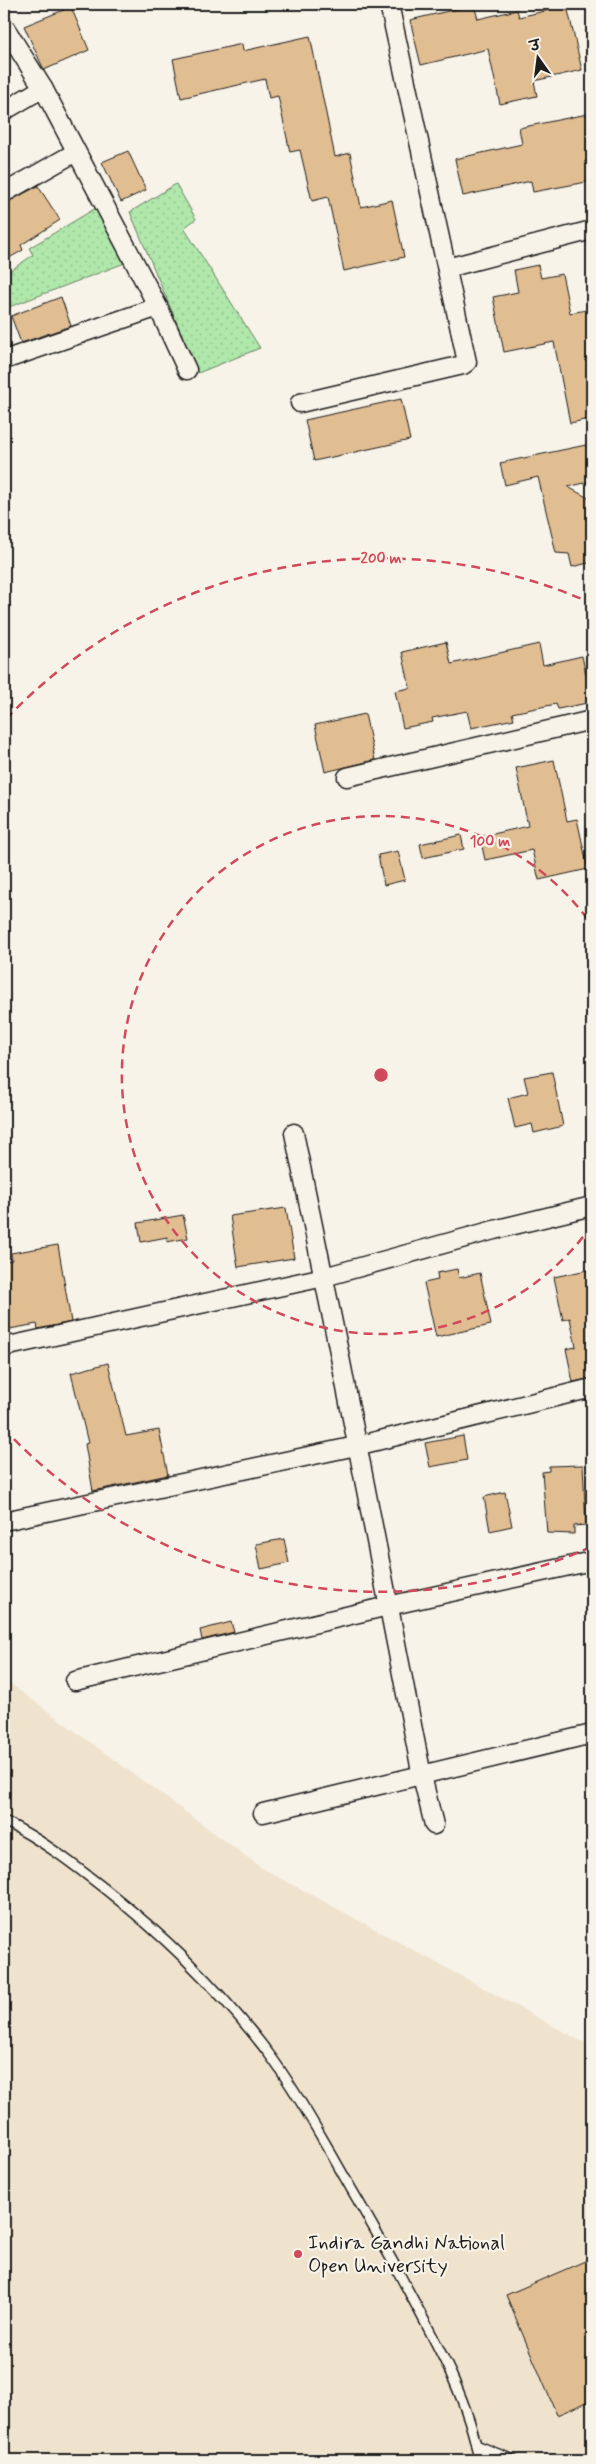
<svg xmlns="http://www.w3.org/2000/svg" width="596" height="2464" font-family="Mynerve,'Playpen Sans Deva',sans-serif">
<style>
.built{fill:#f0e3ce}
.grass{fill:url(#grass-dots);stroke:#668263}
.building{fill:#e1bd92;stroke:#1c1c1c}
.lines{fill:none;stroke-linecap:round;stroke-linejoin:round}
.lane-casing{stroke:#1c1c1c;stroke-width:12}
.street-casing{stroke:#1c1c1c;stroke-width:21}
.lane{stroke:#f7f3e8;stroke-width:9}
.street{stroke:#f7f3e8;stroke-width:18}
.ring{fill:none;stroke:#d1495b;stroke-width:2.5;stroke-dasharray:9 6}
.poi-dot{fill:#d1495b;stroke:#f7f3e8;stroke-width:2}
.labels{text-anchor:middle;stroke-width:4.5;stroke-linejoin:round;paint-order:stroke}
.poi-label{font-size:20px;fill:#1c1c1c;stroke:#f7f3e8;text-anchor:start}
.centre{fill:#d1495b;stroke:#f7f3e8;stroke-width:2.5}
.ring-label{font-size:15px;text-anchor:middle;font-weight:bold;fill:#d1495b;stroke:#f7f3e8;stroke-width:4.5;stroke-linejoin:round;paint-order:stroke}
</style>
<defs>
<pattern id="grass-dots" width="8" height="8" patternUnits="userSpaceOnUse" patternTransform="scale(1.25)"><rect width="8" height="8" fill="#b0e7aa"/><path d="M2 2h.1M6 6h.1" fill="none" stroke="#97c692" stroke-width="1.8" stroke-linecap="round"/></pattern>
</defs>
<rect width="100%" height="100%" fill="#f7f3e8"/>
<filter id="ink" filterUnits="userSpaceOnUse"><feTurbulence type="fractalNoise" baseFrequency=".02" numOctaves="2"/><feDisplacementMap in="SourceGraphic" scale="10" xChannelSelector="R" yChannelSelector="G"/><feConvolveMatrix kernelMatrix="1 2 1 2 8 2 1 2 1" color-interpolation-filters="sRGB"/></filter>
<g filter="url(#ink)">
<!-- built -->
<polygon class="built" points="4,1679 262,1868 592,2047 592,2460 4,2460"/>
<!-- grass -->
<g class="grass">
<polygon points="176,184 196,219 184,228 260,348 198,373 130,212"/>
<polygon points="101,205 130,261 4,309 4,275 33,255 29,248"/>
</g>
<!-- building -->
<g class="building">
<polygon points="474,5 478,19 517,10 519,17 567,6 582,70 534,81 537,96 500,104 488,49 421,65 410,20"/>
<polygon points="71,7 89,50 44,70 24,26"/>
<polygon points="310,36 335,157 350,153 361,207 392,200 404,257 344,271 328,197 312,201 300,150 290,152 278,96 269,98 265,79 181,98 173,59 242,44 243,51"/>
<polygon points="592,113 592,181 533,192 531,181 463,196 455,159 522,144 519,128"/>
<polygon points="128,151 146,190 121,202 102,162"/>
<polygon points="38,186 60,220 21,245 23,250 4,261 4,204"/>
<polygon points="538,265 541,278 562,274 570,313 592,309 592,403 586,404 589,419 570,423 554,342 504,352 493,297 518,292 514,270"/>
<polygon points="61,297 71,326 21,343 11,316"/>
<polygon points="401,399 410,440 314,461 305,420"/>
<polygon points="586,445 588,455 592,454 592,481 568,487 592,500 592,562 572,567 569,554 556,553 538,477 505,485 500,463"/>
<polygon points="446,642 451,664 539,644 543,665 582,656 592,702 558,709 556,704 512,713 514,719 471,728 467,711 432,718 433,722 403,728 395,691 410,688 402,652"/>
<polygon points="365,714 375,760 325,772 315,725"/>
<polygon points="554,760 567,821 577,819 588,869 539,880 532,850 485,860 480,837 528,826 516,768"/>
<polygon points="461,835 464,849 423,858 420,844"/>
<polygon points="398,851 405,880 384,885 378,855"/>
<polygon points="552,1072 563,1126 534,1133 532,1124 515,1128 508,1098 528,1093 524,1077"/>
<polygon points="286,1208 294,1258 238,1267 230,1216"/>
<polygon points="183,1215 188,1238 167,1242 167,1237 141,1242 138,1223"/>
<polygon points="58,1245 71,1322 38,1329 37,1324 4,1330 4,1262 12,1260 11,1253"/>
<polygon points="457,1269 459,1278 480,1273 491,1325 436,1337 424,1283 438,1280 437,1273"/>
<polygon points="592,1269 592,1378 573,1382 566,1349 576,1347 570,1318 563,1320 554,1277"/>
<polygon points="108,1363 126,1436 159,1430 168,1475 93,1491 85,1444 88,1443 71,1373"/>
<polygon points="463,1436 467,1460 430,1467 425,1443"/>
<polygon points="583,1465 586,1525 574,1526 574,1534 547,1533 542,1472 549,1471 549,1466"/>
<polygon points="505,1492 512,1526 490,1531 484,1497"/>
<polygon points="284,1539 289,1563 261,1569 256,1544"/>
<polygon points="231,1622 234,1632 202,1640 200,1630"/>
<polygon points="592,2258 592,2400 557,2415 506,2295"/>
</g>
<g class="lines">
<!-- lane casing -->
<g class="lane-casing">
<g id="lane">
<path d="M4,1821c37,18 69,43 101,68 61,48 117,103 164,165 24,32 43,67 63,101 23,41 47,81 69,122 30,57 67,118 78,183"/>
<polyline points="476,2445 513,2460"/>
</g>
</g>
<!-- street casing -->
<g class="street-casing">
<g id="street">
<polyline points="4,26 43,88 158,307 187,370"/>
<polyline points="4,111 43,88"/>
<polyline points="4,193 76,152"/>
<polyline points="447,268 592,230"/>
<polyline points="4,360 158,307"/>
<polyline points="300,403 463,365 467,362 389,4"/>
<polyline points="347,777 592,720"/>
<polyline points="294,1133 339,1352 422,1776 434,1825"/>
<polyline points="4,1347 324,1277 494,1230 592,1206"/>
<polyline points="4,1521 356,1446 592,1388"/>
<polyline points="75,1681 388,1606 592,1561"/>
<polyline points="263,1813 592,1734"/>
</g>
</g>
<!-- lane -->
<use href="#lane" class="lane"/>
<!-- street -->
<use href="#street" class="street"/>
</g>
</g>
<!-- distance rings -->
<g class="ring">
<path d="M592 1225A259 259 0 1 1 592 925"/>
<path d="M591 1547A517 517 0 0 1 6 1431M6 719A517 517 0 0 1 591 603"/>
</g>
<!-- markers -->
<circle class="poi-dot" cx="298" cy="2254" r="5"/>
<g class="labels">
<!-- poi labels -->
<g class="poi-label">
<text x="308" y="2249">Indira Gandhi National<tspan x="308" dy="23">Open University</tspan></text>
</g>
</g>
<circle cx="381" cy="1075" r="8" class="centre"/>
<g class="ring-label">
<text x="381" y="563">200 m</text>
<text x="490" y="846">100 m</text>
</g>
<!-- margin -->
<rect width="596" height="2464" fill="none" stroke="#f7f3e8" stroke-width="20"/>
<rect x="10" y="10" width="576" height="2444" fill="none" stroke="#1c1c1c" stroke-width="2" filter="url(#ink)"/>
<!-- north arrow -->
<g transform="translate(538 58) rotate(346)" stroke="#f7f3e8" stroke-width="4" paint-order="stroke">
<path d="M0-4L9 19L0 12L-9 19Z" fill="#1c1c1c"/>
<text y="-8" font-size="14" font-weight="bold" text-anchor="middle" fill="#1c1c1c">उ</text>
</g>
</svg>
